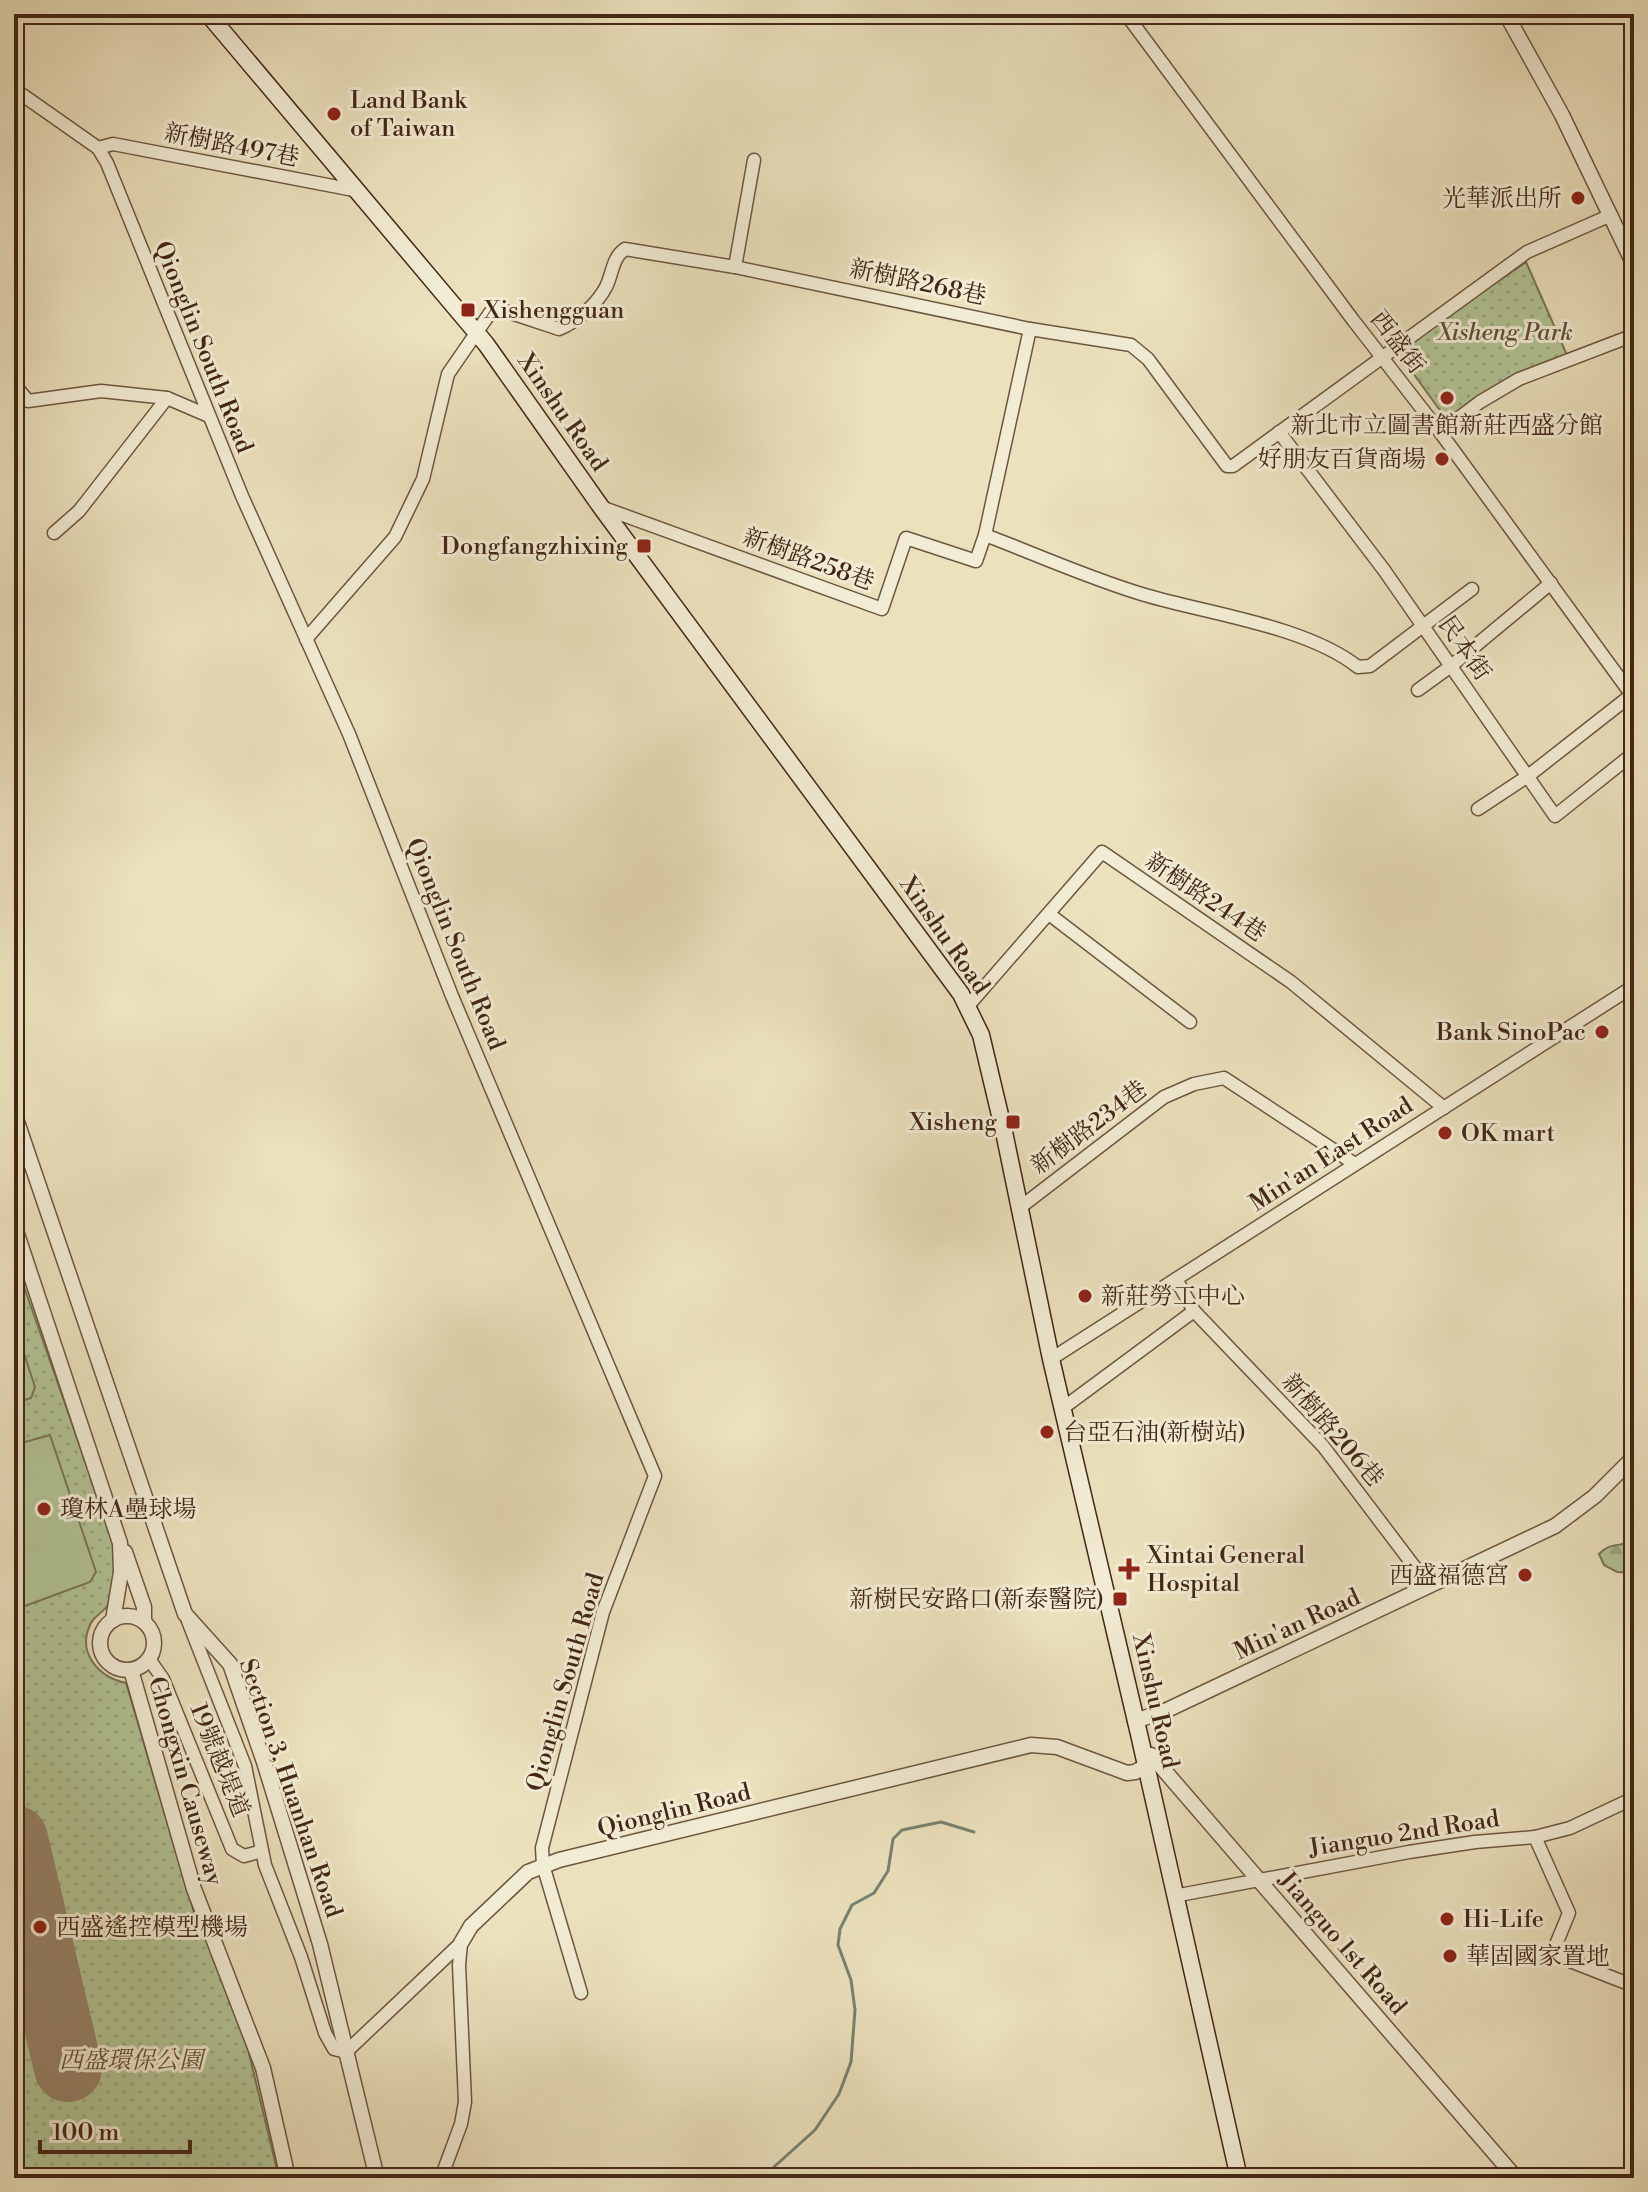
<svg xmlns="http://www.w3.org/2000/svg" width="1648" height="2192" font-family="'Libre Bodoni','Noto Serif TC',serif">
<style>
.grass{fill:url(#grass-dots);stroke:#7a7656;stroke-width:2}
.forest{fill:url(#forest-firs);stroke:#7a7656;stroke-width:2}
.garden{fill:#b2c495;stroke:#7a7656;stroke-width:2}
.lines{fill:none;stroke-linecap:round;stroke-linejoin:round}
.stream{stroke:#778271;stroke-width:3}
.runway{stroke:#97846a;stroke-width:68}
.minor-casing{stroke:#6d5640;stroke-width:15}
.tertiary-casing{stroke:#6d5640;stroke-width:17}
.secondary-casing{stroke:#432716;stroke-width:19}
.minor{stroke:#f2ecd4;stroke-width:12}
.tertiary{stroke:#f2ecd4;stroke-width:14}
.secondary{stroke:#f2ecd4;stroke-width:16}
.poi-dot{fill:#8f2418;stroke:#f2ecd4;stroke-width:3}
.labels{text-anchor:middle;stroke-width:6;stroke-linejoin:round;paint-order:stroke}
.poi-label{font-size:24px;fill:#432716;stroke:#f2ecd4;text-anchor:start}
.street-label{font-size:24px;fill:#432716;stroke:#f2ecd4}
.park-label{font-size:24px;font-style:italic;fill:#5f4e36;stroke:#f2ecd4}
</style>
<defs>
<pattern id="grass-dots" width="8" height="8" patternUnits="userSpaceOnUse" patternTransform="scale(2)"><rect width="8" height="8" fill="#b2c495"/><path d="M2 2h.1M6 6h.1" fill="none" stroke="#9aa880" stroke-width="1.8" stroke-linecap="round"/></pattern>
<pattern id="forest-firs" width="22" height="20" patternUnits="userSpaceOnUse" patternTransform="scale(2)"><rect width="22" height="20" fill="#b2c495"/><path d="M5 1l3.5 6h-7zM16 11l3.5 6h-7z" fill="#9aa880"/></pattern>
</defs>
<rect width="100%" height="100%" fill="#ebe1bd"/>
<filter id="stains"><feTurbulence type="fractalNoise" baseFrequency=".0025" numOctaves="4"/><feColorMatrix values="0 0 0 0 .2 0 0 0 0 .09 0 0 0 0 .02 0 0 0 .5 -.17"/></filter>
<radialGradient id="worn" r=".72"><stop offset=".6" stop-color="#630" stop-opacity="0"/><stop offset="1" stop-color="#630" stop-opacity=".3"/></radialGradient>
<!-- grass -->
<g class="grass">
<polygon points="1526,262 1567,355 1447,420 1397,351"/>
<path d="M14,1258l104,297c-2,12 -4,41 -10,50 -4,7 -13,10 -17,18 -15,29 7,54 35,60l72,243 28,32 53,220h-265z"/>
</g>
<!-- forest -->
<path class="forest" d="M1634,1541v32l-17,-1 -13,-7 -5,-11c11,-12 21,-7 35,-13z"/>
<!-- garden -->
<g class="garden">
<polygon points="14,1323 35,1387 31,1398 14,1404"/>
<polygon points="50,1435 96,1572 90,1582 14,1610 14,1445"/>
<polygon points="14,1781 29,1842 47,1839 68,1925 50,1930 83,2069 56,2076 14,1900"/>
</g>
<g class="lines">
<!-- stream -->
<polyline class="stream" points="766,2178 775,2166 815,2130 839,2094 851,2062 855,2010 851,1980 838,1945 840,1929 852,1905 874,1893 888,1871 893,1839 902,1830 941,1822 974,1832"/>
<!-- runway -->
<polyline class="runway" points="14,1839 68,2068"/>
<!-- minor casing -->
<g class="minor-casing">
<g id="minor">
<polyline points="1126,14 1353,320 1440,432 1634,698"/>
<polyline points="14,89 98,148 107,163 242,496 349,734 452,996 655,1476 603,1612 542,1848 543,1865 581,1993"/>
<polyline points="98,148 113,144 359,191"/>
<polyline points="735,267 754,160"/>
<polyline points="1030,329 1131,345 1148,359 1227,466 1233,466 1527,252 1611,215"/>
<polyline points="14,384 28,401 101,391 167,398 209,416"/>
<polyline points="1279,432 1384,570 1555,816 1634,753"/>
<polyline points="1440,432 1480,402 1519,379 1634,335"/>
<polyline points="601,507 882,609 906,538 976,561 985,535"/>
<polyline points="54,533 79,511 167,398"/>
<path d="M306,639l89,-102 28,-58 25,-105 42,-61 9,-4 60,20c18,-7 38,-25 47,-42 7,-14 6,-29 19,-38l110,18 295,62 -45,206c53,20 106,44 160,60 64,19 161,31 213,72l12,-1 102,-77"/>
<polyline points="1418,690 1451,666 1551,583"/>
<polyline points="1478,809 1528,776 1634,693"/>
<polyline points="1049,914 1190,1022"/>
<polyline points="967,1007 1102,852 1291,982 1444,1108"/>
<polyline points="1018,1209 1164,1097 1194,1084 1224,1078 1355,1164"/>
<polyline points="1176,1279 1194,1311 1323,1446 1429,1586"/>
<polyline points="1051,1359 1634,986"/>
<polyline points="1063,1408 1194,1311"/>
<polyline points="188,1621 245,1766 265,1865 301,1957 325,2033 334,2049 346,2052 461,1943"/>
<polyline points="149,1659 163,1679 232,1849 244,1856 262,1851"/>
<polyline points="1535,1837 1569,1913 1552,1954 1634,1986"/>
<polyline points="1174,1896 1409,1852 1475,1842 1535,1837 1570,1828 1634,1798"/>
<polyline points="441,2178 461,2124 465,2102 459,1965 461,1943"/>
</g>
</g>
<!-- tertiary casing -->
<g class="tertiary-casing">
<g id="tertiary">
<polyline points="1506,14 1562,115 1634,265"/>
<polyline points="14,1113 185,1614 230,1664 264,1762 320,1944 377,2178"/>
<polyline points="14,1225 120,1543 121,1572 113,1620"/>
<polyline points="125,1552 144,1607 144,1620"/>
<circle cx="127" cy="1643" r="27"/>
<polyline points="131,1670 194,1889 263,2068 288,2178"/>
<polyline points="1135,1721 1165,1711 1555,1526 1595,1496 1634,1457"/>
<polyline points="1151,1755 1516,2178"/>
<polyline points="461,1943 471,1926 528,1872 559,1860 1031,1745 1057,1747 1127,1773 1135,1772 1155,1761"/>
</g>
</g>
<!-- secondary casing -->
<g class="secondary-casing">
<polyline id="secondary" points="208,14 486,344 601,507 961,994 981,1035 1004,1132 1051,1359 1139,1734 1239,2178"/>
</g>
<!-- minor -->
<use href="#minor" class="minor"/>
<!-- tertiary -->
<use href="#tertiary" class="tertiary"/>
<!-- secondary -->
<use href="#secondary" class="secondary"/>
</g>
<!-- markers -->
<g class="poi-dot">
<circle cx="334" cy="114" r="8"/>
<circle cx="1578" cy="198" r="8"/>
<rect x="460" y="302" width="16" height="16" rx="4"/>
<circle cx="1447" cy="398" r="8"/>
<circle cx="1442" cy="459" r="8"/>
<rect x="636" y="538" width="16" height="16" rx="4"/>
<circle cx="1602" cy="1032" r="8"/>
<rect x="1005" y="1114" width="16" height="16" rx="4"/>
<circle cx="1445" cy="1133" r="8"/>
<circle cx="1085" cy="1296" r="8"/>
<circle cx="1047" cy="1432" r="8"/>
<circle cx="44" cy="1509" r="8"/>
<path d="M1125 1557h8v8h8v8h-8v8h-8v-8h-8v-8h8z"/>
<circle cx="1525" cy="1575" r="8"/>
<rect x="1112" y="1591" width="16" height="16" rx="4"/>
<circle cx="1447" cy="1919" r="8"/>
<circle cx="40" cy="1927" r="8"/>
<circle cx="1450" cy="1956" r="8"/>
</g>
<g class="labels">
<!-- poi labels -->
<g class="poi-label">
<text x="350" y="108">Land Bank<tspan x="350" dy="28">of Taiwan</tspan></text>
<text x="1562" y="206" text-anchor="end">光華派出所</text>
<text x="484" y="318">Xishengguan</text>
<text x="1447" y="433" text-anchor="middle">新北市立圖書館新莊西盛分館</text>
<text x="1426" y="467" text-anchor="end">好朋友百貨商場</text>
<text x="628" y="554" text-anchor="end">Dongfangzhixing</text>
<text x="1586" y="1040" text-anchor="end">Bank SinoPac</text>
<text x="997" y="1130" text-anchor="end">Xisheng</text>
<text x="1461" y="1141">OK mart</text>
<text x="1101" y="1304">新莊勞工中心</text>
<text x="1063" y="1440">台亞石油(新樹站)</text>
<text x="60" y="1517">瓊林A壘球場</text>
<text x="1147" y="1563">Xintai General<tspan x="1147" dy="28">Hospital</tspan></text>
<text x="1509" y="1583" text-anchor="end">西盛福德宮</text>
<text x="1104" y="1607" text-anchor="end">新樹民安路口(新泰醫院)</text>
<text x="1463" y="1927">Hi-Life</text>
<text x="56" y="1935">西盛遙控模型機場</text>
<text x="1466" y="1964">華固國家置地</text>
</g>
<!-- street labels -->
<g class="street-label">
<text transform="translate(232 145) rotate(11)" y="8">新樹路497巷</text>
<text transform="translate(918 282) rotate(12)" y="8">新樹路268巷</text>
<text transform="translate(1398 342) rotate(52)" y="8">西盛街</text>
<text transform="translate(204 347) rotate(68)" y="8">Qionglin South Road</text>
<text transform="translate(563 412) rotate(55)" y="8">Xinshu Road</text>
<text transform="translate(809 559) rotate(20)" y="8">新樹路258巷</text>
<text transform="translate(1465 648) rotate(55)" y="8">民本街</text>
<text transform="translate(1206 897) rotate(34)" y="8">新樹路244巷</text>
<text transform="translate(945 935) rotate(55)" y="8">Xinshu Road</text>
<text transform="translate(456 944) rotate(68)" y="8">Qionglin South Road</text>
<text transform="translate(1089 1127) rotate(-37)" y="8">新樹路234巷</text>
<text transform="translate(1331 1154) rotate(-33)" y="8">Min'an East Road</text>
<text transform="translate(1333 1430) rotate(49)" y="8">新樹路206巷</text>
<text transform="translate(1297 1624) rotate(-25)" y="8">Min'an Road</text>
<text transform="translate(565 1682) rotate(-74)" y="8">Qionglin South Road</text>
<text transform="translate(1156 1701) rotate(77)" y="8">Xinshu Road</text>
<text transform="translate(220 1760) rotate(68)" y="8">19號越堤道</text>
<text transform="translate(186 1781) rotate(74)" y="8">Chongxin Causeway</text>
<text transform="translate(291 1788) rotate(71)" y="8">Section 3, Huanhan Road</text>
<text transform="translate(674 1810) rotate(-14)" y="8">Qionglin Road</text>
<text transform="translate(1404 1833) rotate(-9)" y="8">Jianguo 2nd Road</text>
<text transform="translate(1343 1943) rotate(49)" y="8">Jianguo 1st Road</text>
</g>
<!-- park labels -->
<g class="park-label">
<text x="1505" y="340">Xisheng Park</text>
<text x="131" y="2068">西盛環保公園</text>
</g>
</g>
<!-- margin -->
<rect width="1648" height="2192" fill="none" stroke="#ebe1bd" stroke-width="48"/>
<rect x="16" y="16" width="1616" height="2160" fill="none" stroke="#432716" stroke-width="4"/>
<rect x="24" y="24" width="1600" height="2144" fill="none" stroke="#432716" stroke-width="2"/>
<!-- scale -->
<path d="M40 2140v12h150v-12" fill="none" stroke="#432716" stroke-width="4"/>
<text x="52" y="2140" font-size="24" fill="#432716" stroke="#f2ecd4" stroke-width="6" paint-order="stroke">100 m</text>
<rect width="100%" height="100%" filter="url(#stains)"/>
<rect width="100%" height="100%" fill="url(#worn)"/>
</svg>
